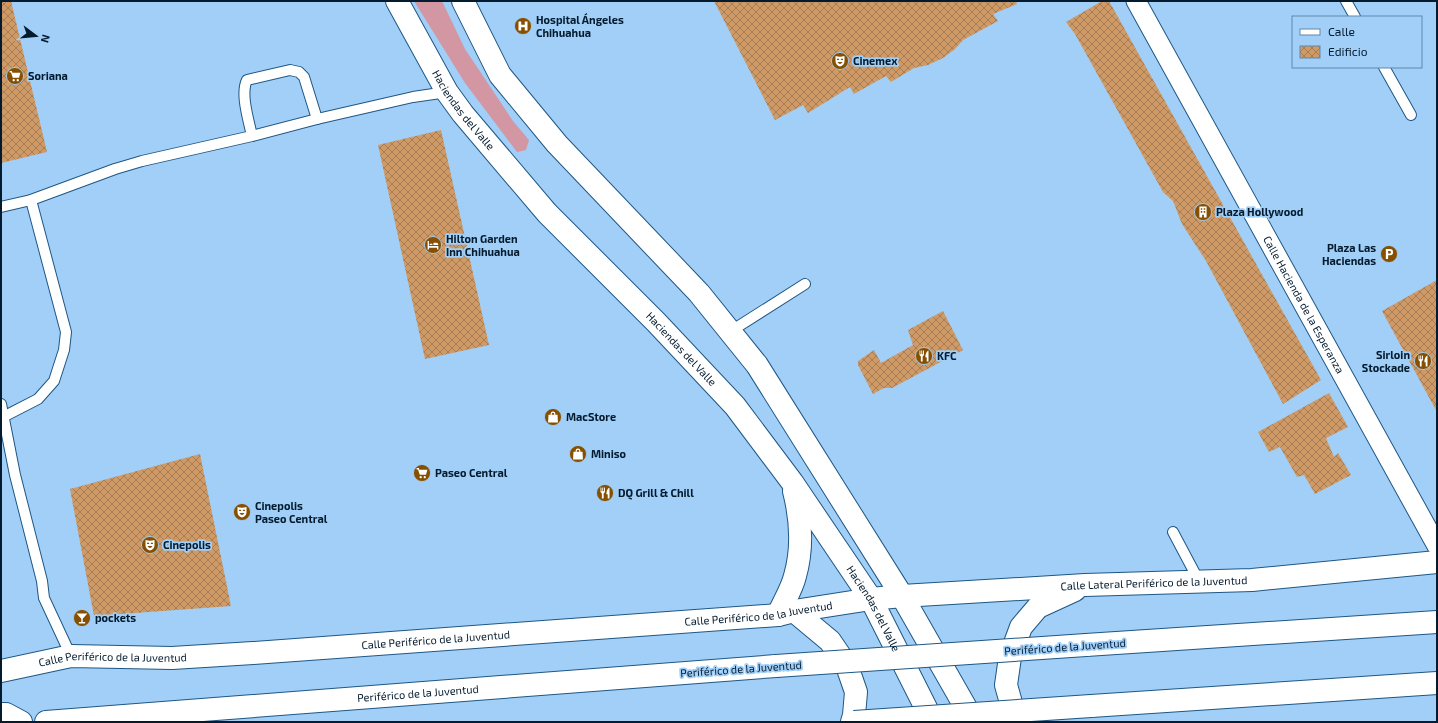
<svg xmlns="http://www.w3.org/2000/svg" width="1438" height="723" font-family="'Exo 2',sans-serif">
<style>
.grass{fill:#d297a3}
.building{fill:url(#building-cross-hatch)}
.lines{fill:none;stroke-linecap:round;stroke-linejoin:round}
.service-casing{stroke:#1e5784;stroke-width:12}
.minor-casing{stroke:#1e5784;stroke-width:21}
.secondary-casing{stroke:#1e5784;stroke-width:24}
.trunk-casing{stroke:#1e5784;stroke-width:24}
.service{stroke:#fff;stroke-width:10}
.minor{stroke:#fff;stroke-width:19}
.secondary{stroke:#fff;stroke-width:22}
.trunk{stroke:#fff;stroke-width:22}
.trunk-bridge-casing{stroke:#1e5784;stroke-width:24;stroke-linecap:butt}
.trunk-bridge{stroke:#fff;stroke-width:22}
.labels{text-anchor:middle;stroke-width:3.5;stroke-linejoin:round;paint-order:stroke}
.poi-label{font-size:11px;font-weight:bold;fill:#041b2e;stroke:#a1cff8;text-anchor:start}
.street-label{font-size:11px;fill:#041b2e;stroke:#a1cff8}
</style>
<defs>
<pattern id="building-cross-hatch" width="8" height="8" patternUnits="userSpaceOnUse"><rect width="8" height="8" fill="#cf9a65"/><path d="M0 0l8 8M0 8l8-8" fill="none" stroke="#a67d54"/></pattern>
</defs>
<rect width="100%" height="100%" fill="#a1cff8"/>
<!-- grass -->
<polygon class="grass" points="414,1 442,1 465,49 513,121 529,140 526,150 517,152 465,83"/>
<!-- building -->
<g class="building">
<polygon points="1,1 11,1 47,152 1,163"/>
<polygon points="714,1 1016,1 1017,4 993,14 998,21 963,40 955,49 943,58 928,65 914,68 891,82 886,76 854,94 850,87 808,113 803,105 775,120"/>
<polygon points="1102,1 1109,1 1321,380 1283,404 1206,261 1182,224 1173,201 1163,192 1075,34 1066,22"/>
<polygon points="441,130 489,345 425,359 378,145"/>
<polygon points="1437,280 1437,412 1382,311"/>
<polygon points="943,311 963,350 892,388 884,388 873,394 858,365 858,361 874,350 881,363 913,345 908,330"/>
<polygon points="1329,393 1348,427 1326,438 1334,457 1338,453 1351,475 1315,494 1304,475 1297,477 1280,447 1269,452 1258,432"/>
<polygon points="200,454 231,606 94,616 70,489"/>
</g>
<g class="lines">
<!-- service casing -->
<g class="service-casing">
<g id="service">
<polyline points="1346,1 1355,17"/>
<polyline points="1384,67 1411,115"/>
<path d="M252,136c-3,-15 -12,-42 -5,-56l43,-10 9,2 5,5 13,42"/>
<polyline points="1,207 31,200 115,169 142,161 252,136 317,119 413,97 447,92"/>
<polyline points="731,331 805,284"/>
<polyline points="1,404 15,475 42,581 44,598 71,656"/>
<polyline points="1,418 38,399 54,381 64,350 66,332 31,200"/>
<polyline points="1173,532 1199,581"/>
</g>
</g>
<!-- minor casing -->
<g class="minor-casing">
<g id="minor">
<path id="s1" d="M1136,1l301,545"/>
</g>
</g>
<!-- secondary casing -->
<g class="secondary-casing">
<g id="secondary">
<path id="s2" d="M397,1l50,91 16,22 84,99 109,109 79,84 57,76 79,117 62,123"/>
<polyline points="463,1 500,75 557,144 699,293 757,365 902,596 974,722"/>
<polyline points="794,611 830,641 847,666 856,692 854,715 852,722"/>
<path d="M778,615c5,-12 14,-26 17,-39 8,-28 6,-57 -1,-85"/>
<path id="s3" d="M1,671l70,-15 101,2 81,-5 525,-38 16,-4 77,-12 31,-3 183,-11 167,-5 185,-18"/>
<polyline points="1026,722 1013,710 1006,685 1010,657 1021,627 1038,607 1075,590"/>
</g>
</g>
<!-- trunk casing -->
<g class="trunk-casing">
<g id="trunk">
<polyline points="1086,645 1437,622"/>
<polyline points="1091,706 1437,683"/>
<polyline points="1,714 6,714 21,722"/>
<path id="s4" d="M46,722l730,-56"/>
</g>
</g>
<!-- service -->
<use href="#service" class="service"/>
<!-- minor -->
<use href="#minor" class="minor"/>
<!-- secondary -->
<use href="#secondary" class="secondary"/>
<!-- trunk -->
<use href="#trunk" class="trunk"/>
<!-- trunk-bridge casing -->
<g class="trunk-bridge-casing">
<g id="trunk-bridge">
<polyline points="776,666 1086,645"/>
<polyline points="854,722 1091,706"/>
</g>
</g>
<!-- trunk-bridge -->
<use href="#trunk-bridge" class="trunk-bridge"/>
</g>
<!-- icons -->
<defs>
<g id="hospital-disc" transform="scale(0.9)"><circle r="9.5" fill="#875000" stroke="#a1cff8"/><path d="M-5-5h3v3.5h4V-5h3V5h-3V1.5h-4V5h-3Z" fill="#fff"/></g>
<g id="theatre-disc" transform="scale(0.9)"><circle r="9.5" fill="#875000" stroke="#a1cff8"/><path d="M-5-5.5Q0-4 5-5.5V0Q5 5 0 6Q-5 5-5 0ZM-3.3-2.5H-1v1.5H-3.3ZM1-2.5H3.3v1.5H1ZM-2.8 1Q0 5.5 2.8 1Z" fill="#fff"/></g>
<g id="supermarket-disc" transform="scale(0.9)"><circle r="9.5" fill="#875000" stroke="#a1cff8"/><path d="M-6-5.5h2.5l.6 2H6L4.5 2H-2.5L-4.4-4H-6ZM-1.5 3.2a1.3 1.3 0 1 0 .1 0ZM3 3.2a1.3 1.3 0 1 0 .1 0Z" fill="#fff"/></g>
<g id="building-disc" transform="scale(0.9)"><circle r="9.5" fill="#875000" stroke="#a1cff8"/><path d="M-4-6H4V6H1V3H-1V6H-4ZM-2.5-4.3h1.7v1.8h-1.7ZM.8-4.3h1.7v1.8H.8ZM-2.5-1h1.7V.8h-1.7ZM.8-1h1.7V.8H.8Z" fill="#fff"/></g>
<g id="hotel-disc" transform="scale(0.9)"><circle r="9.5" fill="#875000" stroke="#a1cff8"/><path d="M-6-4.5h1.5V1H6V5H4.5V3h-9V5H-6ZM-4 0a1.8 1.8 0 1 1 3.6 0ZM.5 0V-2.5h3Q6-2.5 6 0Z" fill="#fff"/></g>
<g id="parking-disc" transform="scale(0.9)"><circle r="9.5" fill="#875000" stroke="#a1cff8"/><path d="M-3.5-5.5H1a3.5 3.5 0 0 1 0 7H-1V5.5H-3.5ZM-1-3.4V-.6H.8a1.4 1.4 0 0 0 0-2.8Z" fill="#fff"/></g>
<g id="restaurant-disc" transform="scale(0.9)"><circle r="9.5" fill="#875000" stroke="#a1cff8"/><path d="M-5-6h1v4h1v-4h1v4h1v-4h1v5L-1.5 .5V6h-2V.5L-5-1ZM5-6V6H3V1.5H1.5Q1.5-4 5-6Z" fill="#fff"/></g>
<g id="shop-disc" transform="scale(0.9)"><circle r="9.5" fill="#875000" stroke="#a1cff8"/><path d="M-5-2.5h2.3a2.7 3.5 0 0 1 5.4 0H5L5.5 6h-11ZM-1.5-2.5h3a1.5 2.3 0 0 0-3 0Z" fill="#fff"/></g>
<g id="bar-disc" transform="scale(0.9)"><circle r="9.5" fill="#875000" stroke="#a1cff8"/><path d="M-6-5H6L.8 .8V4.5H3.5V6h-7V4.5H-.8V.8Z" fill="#fff"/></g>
</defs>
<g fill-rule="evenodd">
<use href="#hospital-disc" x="523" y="26"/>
<use href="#theatre-disc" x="840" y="61"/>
<use href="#supermarket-disc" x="15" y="76"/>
<use href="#building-disc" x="1203" y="212"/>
<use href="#hotel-disc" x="433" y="245"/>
<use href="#parking-disc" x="1389" y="254"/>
<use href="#restaurant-disc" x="924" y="356"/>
<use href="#restaurant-disc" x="1423" y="361"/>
<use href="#shop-disc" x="553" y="417"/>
<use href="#shop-disc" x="578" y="454"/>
<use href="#supermarket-disc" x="422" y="473"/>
<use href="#restaurant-disc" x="605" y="493"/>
<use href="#theatre-disc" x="242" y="512"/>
<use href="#theatre-disc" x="150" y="545"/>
<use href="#bar-disc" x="82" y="618"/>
</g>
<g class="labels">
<!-- poi labels -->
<g class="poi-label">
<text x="536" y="24">Hospital Ángeles<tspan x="536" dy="13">Chihuahua</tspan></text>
<text x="853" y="65">Cinemex</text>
<text x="28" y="80">Soriana</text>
<text x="1216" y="216">Plaza Hollywood</text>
<text x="446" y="243">Hilton Garden<tspan x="446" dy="13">Inn Chihuahua</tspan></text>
<text x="1376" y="252" text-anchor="end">Plaza Las<tspan x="1376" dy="13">Haciendas</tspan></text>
<text x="1410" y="359" text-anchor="end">Sirloin<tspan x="1410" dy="13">Stockade</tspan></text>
<text x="937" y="360">KFC</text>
<text x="566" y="421">MacStore</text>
<text x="591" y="458">Miniso</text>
<text x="435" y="477">Paseo Central</text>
<text x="618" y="497">DQ Grill &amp; Chill</text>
<text x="255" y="510">Cinepolis<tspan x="255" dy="13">Paseo Central</tspan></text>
<text x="163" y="549">Cinepolis</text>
<text x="95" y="622">pockets</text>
</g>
<!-- street labels -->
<g class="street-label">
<text dy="4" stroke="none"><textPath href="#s2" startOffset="128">Haciendas del Valle</textPath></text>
<text dy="4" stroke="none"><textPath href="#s1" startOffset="347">Calle Hacienda de la Esperanza</textPath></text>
<text dy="4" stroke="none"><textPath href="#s2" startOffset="452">Haciendas del Valle</textPath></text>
<text dy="4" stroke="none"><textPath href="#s3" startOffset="1158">Calle Lateral Periférico de la Juventud</textPath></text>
<text dy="4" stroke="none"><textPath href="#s2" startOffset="776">Haciendas del Valle</textPath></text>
<text dy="4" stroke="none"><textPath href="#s3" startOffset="761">Calle Periférico de la Juventud</textPath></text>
<text dy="4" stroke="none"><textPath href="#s3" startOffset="437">Calle Periférico de la Juventud</textPath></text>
<text transform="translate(1065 647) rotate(-4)" y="4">Periférico de la Juventud</text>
<text dy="4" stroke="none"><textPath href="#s3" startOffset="113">Calle Periférico de la Juventud</textPath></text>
<text transform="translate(741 669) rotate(-4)" y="4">Periférico de la Juventud</text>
<text dy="4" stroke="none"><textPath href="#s4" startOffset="373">Periférico de la Juventud</textPath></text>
</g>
</g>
<!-- border -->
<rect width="1438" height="723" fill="none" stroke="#041b2e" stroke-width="4"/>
<!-- legend -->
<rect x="1292" y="16" width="130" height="52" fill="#a1cff8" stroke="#6287a7"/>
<rect x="1300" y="29" width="20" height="6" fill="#ffffff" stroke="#6287a7"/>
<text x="1328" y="36" font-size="12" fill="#041b2e">Calle</text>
<rect x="1300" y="46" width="20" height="12" fill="url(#building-cross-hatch)" stroke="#6287a7"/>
<text x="1328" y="56" font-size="12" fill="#041b2e">Edificio</text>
<!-- north arrow -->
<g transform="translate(36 36) rotate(106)" stroke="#a1cff8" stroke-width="3" paint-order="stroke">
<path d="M0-3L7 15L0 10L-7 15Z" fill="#041b2e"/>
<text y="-6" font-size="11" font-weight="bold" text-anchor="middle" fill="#041b2e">N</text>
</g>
</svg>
